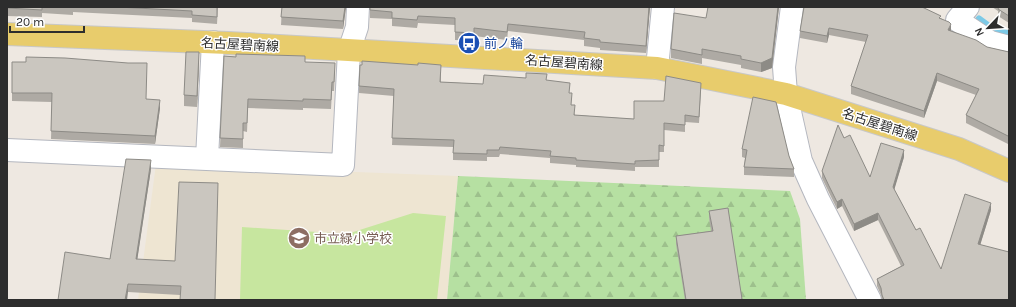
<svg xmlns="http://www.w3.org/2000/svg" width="1016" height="307" font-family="Karla,'Noto Sans JP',sans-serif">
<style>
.education{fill:#eee5d2}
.forest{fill:url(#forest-firs)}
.pitch{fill:#c7e69f}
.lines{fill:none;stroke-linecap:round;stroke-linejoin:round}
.stream{stroke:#7dcae7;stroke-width:7}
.minor-casing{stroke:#b4b7bf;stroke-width:24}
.major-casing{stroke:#c8c8c8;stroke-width:24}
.minor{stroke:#fff;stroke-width:22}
.major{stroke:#e8cc6c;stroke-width:22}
.wall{fill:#aeaaa4}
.shaded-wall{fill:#8d8b86}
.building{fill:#cac6bf;stroke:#8d8b86}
.labels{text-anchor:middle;stroke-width:3;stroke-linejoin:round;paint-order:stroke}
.transit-label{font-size:13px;fill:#164399;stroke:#fff;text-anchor:start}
.street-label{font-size:13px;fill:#2d2d2d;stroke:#fff}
.education-label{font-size:13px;fill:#785e54;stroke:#fff;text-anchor:start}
</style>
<defs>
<pattern id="forest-firs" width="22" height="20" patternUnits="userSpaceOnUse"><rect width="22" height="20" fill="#b6e0a2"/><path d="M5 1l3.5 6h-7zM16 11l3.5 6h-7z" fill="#9dc08c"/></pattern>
</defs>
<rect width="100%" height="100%" fill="#eee8e1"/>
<!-- education -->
<polygon class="education" points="156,164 458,176 447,300 138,300"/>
<!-- forest -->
<polygon class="forest" points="458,176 790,191 800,219 806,300 447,300"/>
<!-- pitch -->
<polygon class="pitch" points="413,213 446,216 437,300 240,300 242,227 347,234"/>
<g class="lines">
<!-- stream -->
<polyline class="stream" points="979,19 994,30 1009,34"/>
<!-- minor casing -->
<g class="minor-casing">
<g id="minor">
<polyline points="792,7 784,67 786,94 801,161 818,199 870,300"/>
<polyline points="968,7 957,20 990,42 1009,47"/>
<polyline points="657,68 663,7"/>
<polyline points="7,150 343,165 349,51 357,27 358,7"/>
<polyline points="207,158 213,42"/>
</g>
</g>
<!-- major casing -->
<g class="major-casing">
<polyline id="major" points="7,34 228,43 657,68 786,94 959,149 1009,171"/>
</g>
<!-- minor -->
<use href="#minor" class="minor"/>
<!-- major -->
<use href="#major" class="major"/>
</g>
<!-- wall -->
<g class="wall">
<polygon points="7,7 218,7 217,24 192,22 192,18 73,12 73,15 42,13 42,17 7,16"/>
<polygon points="282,7 346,7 343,29 281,25"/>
<polygon points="370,7 650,7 646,53 600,50 600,48 584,46 584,40 508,31 507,40 474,36 474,41 455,40 455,25 418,23 417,28 392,26 392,19 370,18"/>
<polygon points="779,7 772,68 761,72 741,68 741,65 702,58 702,64 671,58 671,49 706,18"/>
<polygon points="804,7 941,18 951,31 950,31 987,47 1009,52 1009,142 1008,144 966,123 966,115 976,95 937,81 924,118 851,94 851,86 866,42 829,35 827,43 800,38 800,31"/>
<polygon points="992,7 1009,7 1009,23 998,16 998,11"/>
<polygon points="224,56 305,62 335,72 334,91 332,91 331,109 303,108 303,110 248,108 247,132 243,131 243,148 220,147"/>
<polygon points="12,62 146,99 160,108 155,144 51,139 52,102 12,101"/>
<polygon points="199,63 197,107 184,106 184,95"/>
<polygon points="441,72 441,82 483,84 547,81 569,93 571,105 575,115 634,119 664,101 701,90 699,123 685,122 685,132 664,130 664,152 659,152 659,167 635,167 635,171 576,167 576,165 550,163 550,158 500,154 499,157 487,157 487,161 453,160 453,147 392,145 394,96 359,93 359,86"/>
<polygon points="844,138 870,177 904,157 894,189 916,230 941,269 991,210 980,245 1009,300 882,300 881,295 877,286 877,279 901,266 878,220 854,231 842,206 837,209 822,178 822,171"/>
<polygon points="742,149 789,156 794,169 794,177 744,175 744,167 745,158 742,157"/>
<polygon points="151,169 137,260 175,261 218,183 180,295 128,292 110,259"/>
<polygon points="728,208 742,300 685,300 676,244 676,236 711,231 709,218 709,211"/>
</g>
<!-- shaded-wall -->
<g class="shaded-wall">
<polygon points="345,7 346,7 343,29 343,21"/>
<polygon points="649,7 650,7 646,53 646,46"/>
<polygon points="778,7 779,7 772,68 761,72 761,63"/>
<polygon points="951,24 951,31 948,37 948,30"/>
<polygon points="829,28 829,35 827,43 827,36"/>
<polygon points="199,52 199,63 197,107 197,96"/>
<polygon points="937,73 937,81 924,118 924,111"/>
<polygon points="160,100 160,108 155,144 155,136"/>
<polygon points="904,150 904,157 893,194 893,187"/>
<polygon points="151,160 151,169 136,268 136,259"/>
<polygon points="842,199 842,206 837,209 837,202"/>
<polygon points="991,203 991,210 978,252 978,244"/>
<polygon points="878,213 878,220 854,231 854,224"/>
<polygon points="128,284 128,292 127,300 125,300"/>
</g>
<!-- building -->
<g class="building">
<polygon points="7,7 42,7 42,10 7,8"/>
<polygon points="118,7 217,7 217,17 192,15 192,11"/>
<polygon points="282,7 345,7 343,21 281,17"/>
<polygon points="370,7 649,7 646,46 600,42 600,40 584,38 585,32 508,24 507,32 474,28 474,33 455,32 455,18 418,16 417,20 392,18 392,12 370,10"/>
<polygon points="708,7 778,7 772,58 761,63 741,59 741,56 702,49 702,55 671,49 674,13 706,18"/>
<polygon points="804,7 922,7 941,16 939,18 949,22 951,24 948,30 976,40 987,47 1009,52 1009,135 1008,136 966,115 979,89 937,73 924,111 851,86 868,35 829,28 827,36 800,31"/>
<polygon points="999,7 1009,7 1009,16 998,9"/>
<polygon points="186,52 199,52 197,96 184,95"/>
<polygon points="236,54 305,56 305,62 335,63 334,82 332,82 331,100 303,99 303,101 248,99 247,123 243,123 243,139 220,138 224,56 236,57"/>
<polygon points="26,57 65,58 128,63 147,63 146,99 160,100 155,136 51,131 52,93 12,93 12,62 26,62"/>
<polygon points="362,61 418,65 418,63 441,65 440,82 483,84 484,75 526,78 526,73 547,74 546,80 570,83 569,93 572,93 571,105 575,105 574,115 634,119 634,101 664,101 666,76 701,83 699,117 685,115 685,125 664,123 664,146 659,145 659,160 635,161 635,164 576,160 576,158 550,156 551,151 500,147 499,150 487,150 487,154 453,153 454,140 392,138 394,89 359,86 360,65 362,65"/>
<polygon points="753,97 776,102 789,156 794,169 744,167 747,150 742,149"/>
<polygon points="838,125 844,138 850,135 870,177 881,143 904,150 893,187 916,230 920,228 941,269 965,194 991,203 978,244 1009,252 1009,300 884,300 882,295 881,288 877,279 904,265 878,213 854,224 842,199 837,202 829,186 822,171"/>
<polygon points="126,159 151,160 136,259 175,261 179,182 218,183 215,300 180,300 181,286 128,284 125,300 58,300 65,252 110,259"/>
<polygon points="728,208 742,299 739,300 686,300 676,236 713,231 709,211"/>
</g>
<!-- icons -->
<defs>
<g id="bus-disc" transform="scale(1.15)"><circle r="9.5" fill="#1a4fb4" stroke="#fff"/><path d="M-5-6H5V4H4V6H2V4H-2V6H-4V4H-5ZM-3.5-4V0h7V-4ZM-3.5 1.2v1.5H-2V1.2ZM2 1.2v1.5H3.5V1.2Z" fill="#fff"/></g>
<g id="school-disc" transform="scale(1.15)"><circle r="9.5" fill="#8d6e63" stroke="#fff"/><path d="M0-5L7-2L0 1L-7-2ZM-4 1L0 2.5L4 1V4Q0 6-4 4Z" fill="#fff"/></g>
</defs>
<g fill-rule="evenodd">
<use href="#bus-disc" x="469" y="43"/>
<use href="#school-disc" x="299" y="238"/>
</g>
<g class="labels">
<!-- transit labels -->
<g class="transit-label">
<text x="484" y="48">前ノ輪</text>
</g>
<!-- street labels -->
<g class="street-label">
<text transform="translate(240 44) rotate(3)" y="5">名古屋碧南線</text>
<text transform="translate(564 62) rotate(4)" y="5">名古屋碧南線</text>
<text transform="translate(880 124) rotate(18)" y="5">名古屋碧南線</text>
</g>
<!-- education labels -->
<g class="education-label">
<text x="314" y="243">市立緑小学校</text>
</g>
</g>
<!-- border -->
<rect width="1016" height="307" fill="none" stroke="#2d2d2d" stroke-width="16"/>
<!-- north arrow -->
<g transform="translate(988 28) rotate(245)" stroke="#ffffff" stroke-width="3" paint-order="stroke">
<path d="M0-3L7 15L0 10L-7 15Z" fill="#2d2d2d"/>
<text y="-6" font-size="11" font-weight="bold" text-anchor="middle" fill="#2d2d2d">N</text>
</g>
<!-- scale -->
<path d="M10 26v6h74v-6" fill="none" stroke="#2d2d2d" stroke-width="2"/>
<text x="16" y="26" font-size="12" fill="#2d2d2d" stroke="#ffffff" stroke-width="3" paint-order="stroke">20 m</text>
</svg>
